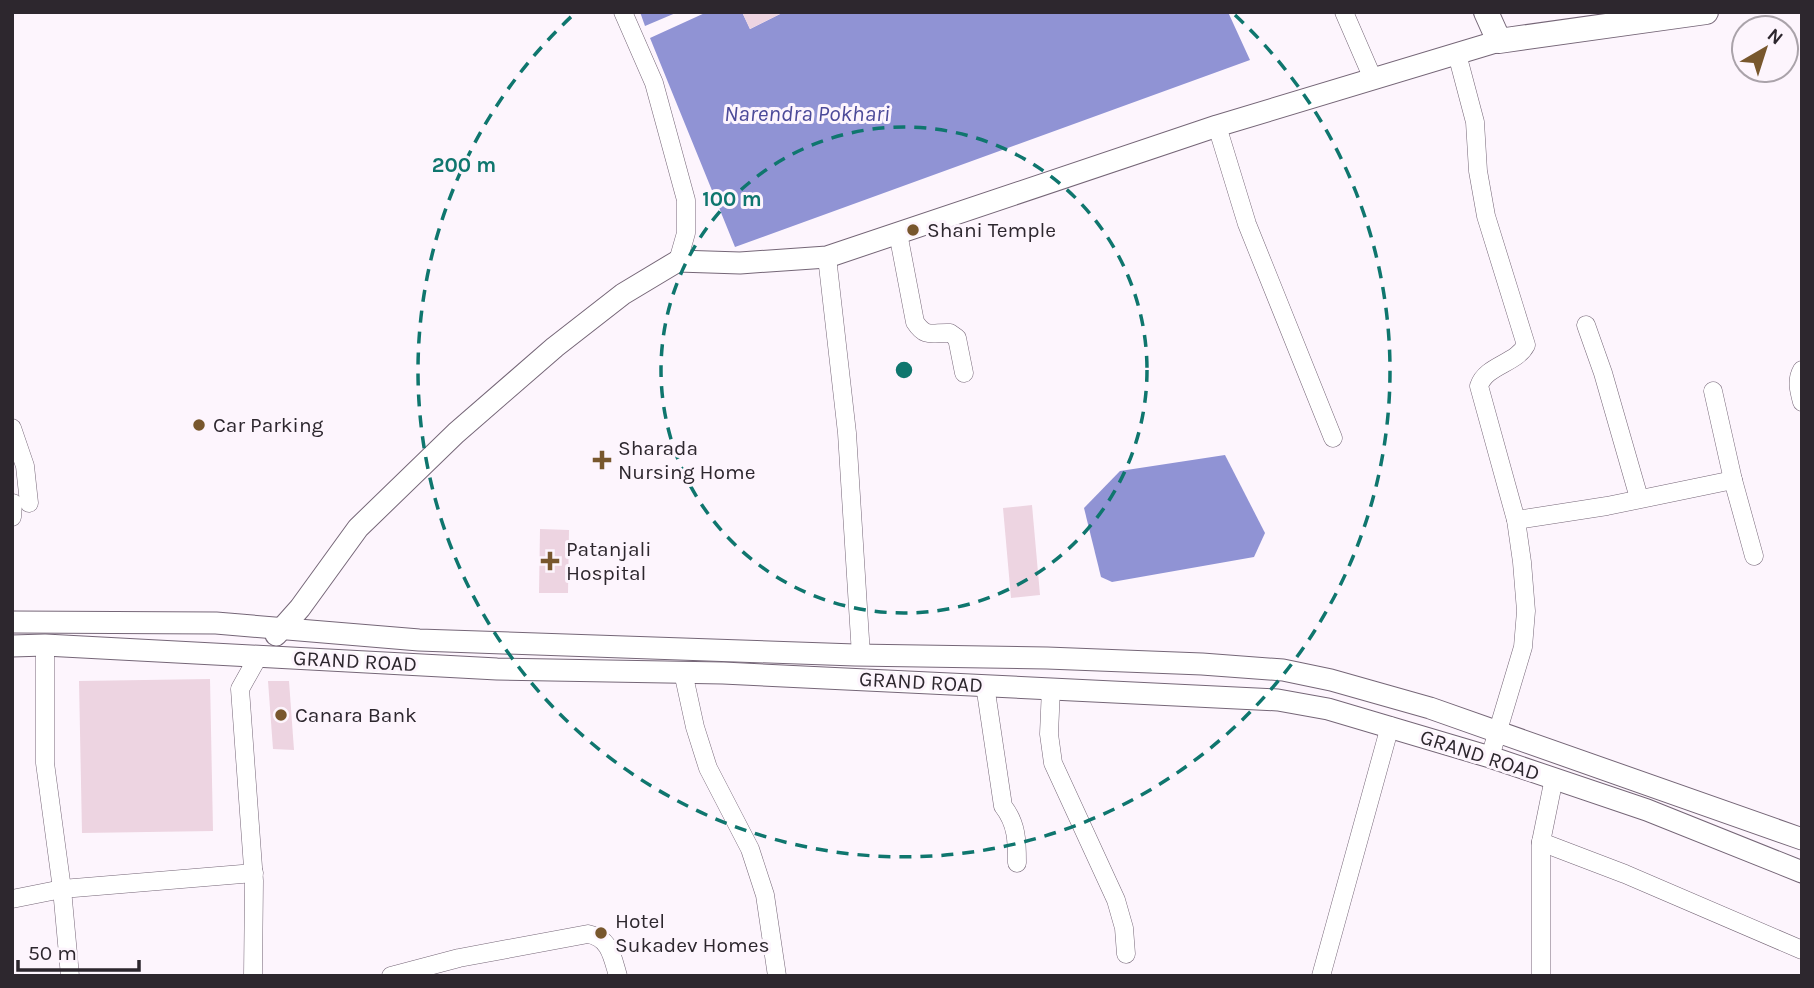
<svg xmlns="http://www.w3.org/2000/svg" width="1814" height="988" font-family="Karla,sans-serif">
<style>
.water{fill:#9093d4}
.building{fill:#edd4e1}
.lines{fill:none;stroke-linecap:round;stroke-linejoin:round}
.minor-casing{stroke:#756677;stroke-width:19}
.major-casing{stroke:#756677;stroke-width:23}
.highway-casing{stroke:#756677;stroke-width:26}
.minor{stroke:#fff;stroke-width:18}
.major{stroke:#fff;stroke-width:21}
.highway{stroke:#fff;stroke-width:24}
.ring{fill:none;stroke:#0f766e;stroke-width:3.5;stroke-dasharray:12 9}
.poi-dot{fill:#78572d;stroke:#fdf5fd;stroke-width:2.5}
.labels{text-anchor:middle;stroke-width:6;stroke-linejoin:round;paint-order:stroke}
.poi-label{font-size:21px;fill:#2d272e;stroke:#fdf5fd;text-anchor:start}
.street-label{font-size:21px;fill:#2d272e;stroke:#fdf5fd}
.water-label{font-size:23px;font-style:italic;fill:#4c4a99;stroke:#fdf5fd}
.centre{fill:#0f766e;stroke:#fdf5fd;stroke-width:3.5}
.ring-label{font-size:21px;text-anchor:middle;font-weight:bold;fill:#0f766e;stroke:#fdf5fd;stroke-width:6;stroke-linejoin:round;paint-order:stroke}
</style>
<rect width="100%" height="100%" fill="#fdf5fd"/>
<!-- water -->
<g class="water">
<polygon points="640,12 678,12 645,26"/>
<polygon points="707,12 742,12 750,29 784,12 1228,12 1250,60 735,247 650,38"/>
<polygon points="1225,455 1265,533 1254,557 1112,582 1101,577 1084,508 1120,471"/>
</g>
<!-- building -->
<g class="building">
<polygon points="742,12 784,12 750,29"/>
<polygon points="1032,505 1040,595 1011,598 1003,508"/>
<polygon points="540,529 569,530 568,593 539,593"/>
<polygon points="210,679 213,831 82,833 79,681"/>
<polygon points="268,681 289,681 294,750 273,749"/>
</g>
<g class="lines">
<!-- minor casing -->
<g class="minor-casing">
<g id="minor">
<polyline points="623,12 654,83 686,200 686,233 678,261"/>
<polyline points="1344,12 1373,79"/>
<path d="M1457,54l18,68 3,49 8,45 40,129c-10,19 -40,20 -47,41l37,134 6,42 4,49 -3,36 -33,110"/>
<polyline points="1217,126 1247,224 1333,438"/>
<path d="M898,233l17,89c11,17 18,10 35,11l7,5 7,35"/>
<polyline points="827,257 847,433 861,655"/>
<polyline points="1586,325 1603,373 1639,498"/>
<path d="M1802,370c-6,10 -3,21 0,32"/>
<polyline points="1713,391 1733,480 1754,556"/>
<polyline points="12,428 25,466 29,503"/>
<polyline points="12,517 13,503"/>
<polyline points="1516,520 1607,506 1733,480"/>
<polyline points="45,645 45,763 62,889 70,976"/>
<polyline points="683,672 695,727 708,768 750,849 765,895 777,976"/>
<path d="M985,685l18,121c14,18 14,35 14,57"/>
<polyline points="1051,688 1049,734 1053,763 1116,900 1124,928 1126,954"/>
<polyline points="1541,842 1625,874 1802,950"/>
<polyline points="12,899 62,889 254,873"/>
<polyline points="253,976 254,881 240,689 259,655"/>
<path d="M391,976l68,-18 129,-24c22,4 24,22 30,42"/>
<polyline points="1321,976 1390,726"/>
<polyline points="1541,976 1541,842 1554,778"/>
</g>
</g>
<!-- major casing -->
<g class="major-casing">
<g id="major">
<polyline points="12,622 216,623 419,640 855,655 1047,658 1202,664 1283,670 1331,680 1430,708 1802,839"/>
<polyline points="276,635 300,608 358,528 456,433 555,347 623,294 678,261 740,263 827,257 1217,126 1499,41"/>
<polyline points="12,646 45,645 497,669 723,673 1278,700 1328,709 1490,757 1647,810 1802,872"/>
</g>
</g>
<!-- highway casing -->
<g class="highway-casing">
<polyline id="highway" points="1486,12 1499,41 1706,12"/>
</g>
<!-- minor -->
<use href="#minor" class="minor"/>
<!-- major -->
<use href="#major" class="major"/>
<!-- highway -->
<use href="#highway" class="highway"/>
</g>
<!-- distance rings -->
<g class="ring">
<circle cx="904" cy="370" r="243"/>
<path d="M1235 15A486 486 0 1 1 573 15"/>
</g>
<!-- markers -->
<g class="poi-dot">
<circle cx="913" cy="230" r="7"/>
<circle cx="199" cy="425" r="7"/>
<path d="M598.5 449.5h7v7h7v7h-7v7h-7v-7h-7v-7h7z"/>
<path d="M546.5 550.5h7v7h7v7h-7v7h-7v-7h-7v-7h7z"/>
<circle cx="281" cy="715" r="7"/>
<circle cx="601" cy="933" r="7"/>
</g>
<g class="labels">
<!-- poi labels -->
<g class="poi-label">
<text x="927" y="237">Shani Temple</text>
<text x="213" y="432">Car Parking</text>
<text x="618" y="455">Sharada<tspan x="618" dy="24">Nursing Home</tspan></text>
<text x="566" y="556">Patanjali<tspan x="566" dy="24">Hospital</tspan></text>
<text x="295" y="722">Canara Bank</text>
<text x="615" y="928">Hotel<tspan x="615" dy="24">Sukadev Homes</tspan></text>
</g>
<!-- street labels -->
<g class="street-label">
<text transform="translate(355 661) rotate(3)" y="7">GRAND ROAD</text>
<text transform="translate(921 682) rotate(3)" y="7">GRAND ROAD</text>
<text transform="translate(1480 755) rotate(18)" y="7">GRAND ROAD</text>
</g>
<!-- water labels -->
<g class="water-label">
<text x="807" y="121">Narendra Pokhari</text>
</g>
</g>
<circle cx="904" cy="370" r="10" class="centre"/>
<g class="ring-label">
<text x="464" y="172">200 m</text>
<text x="732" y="206">100 m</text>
</g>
<!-- border -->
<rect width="1814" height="988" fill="none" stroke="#2d272e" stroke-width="28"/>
<!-- north arrow -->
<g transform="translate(1765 49) rotate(39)"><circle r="33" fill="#fdf5fd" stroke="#aaa3aa" stroke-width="2"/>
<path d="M0-5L12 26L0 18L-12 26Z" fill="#78572d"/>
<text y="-10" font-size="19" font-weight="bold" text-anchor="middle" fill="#2d272e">N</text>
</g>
<!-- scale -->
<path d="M18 960v10h121v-10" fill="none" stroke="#2d272e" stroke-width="3.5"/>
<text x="28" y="960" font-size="21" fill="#2d272e" stroke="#fdf5fd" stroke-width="5" paint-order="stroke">50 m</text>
</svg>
